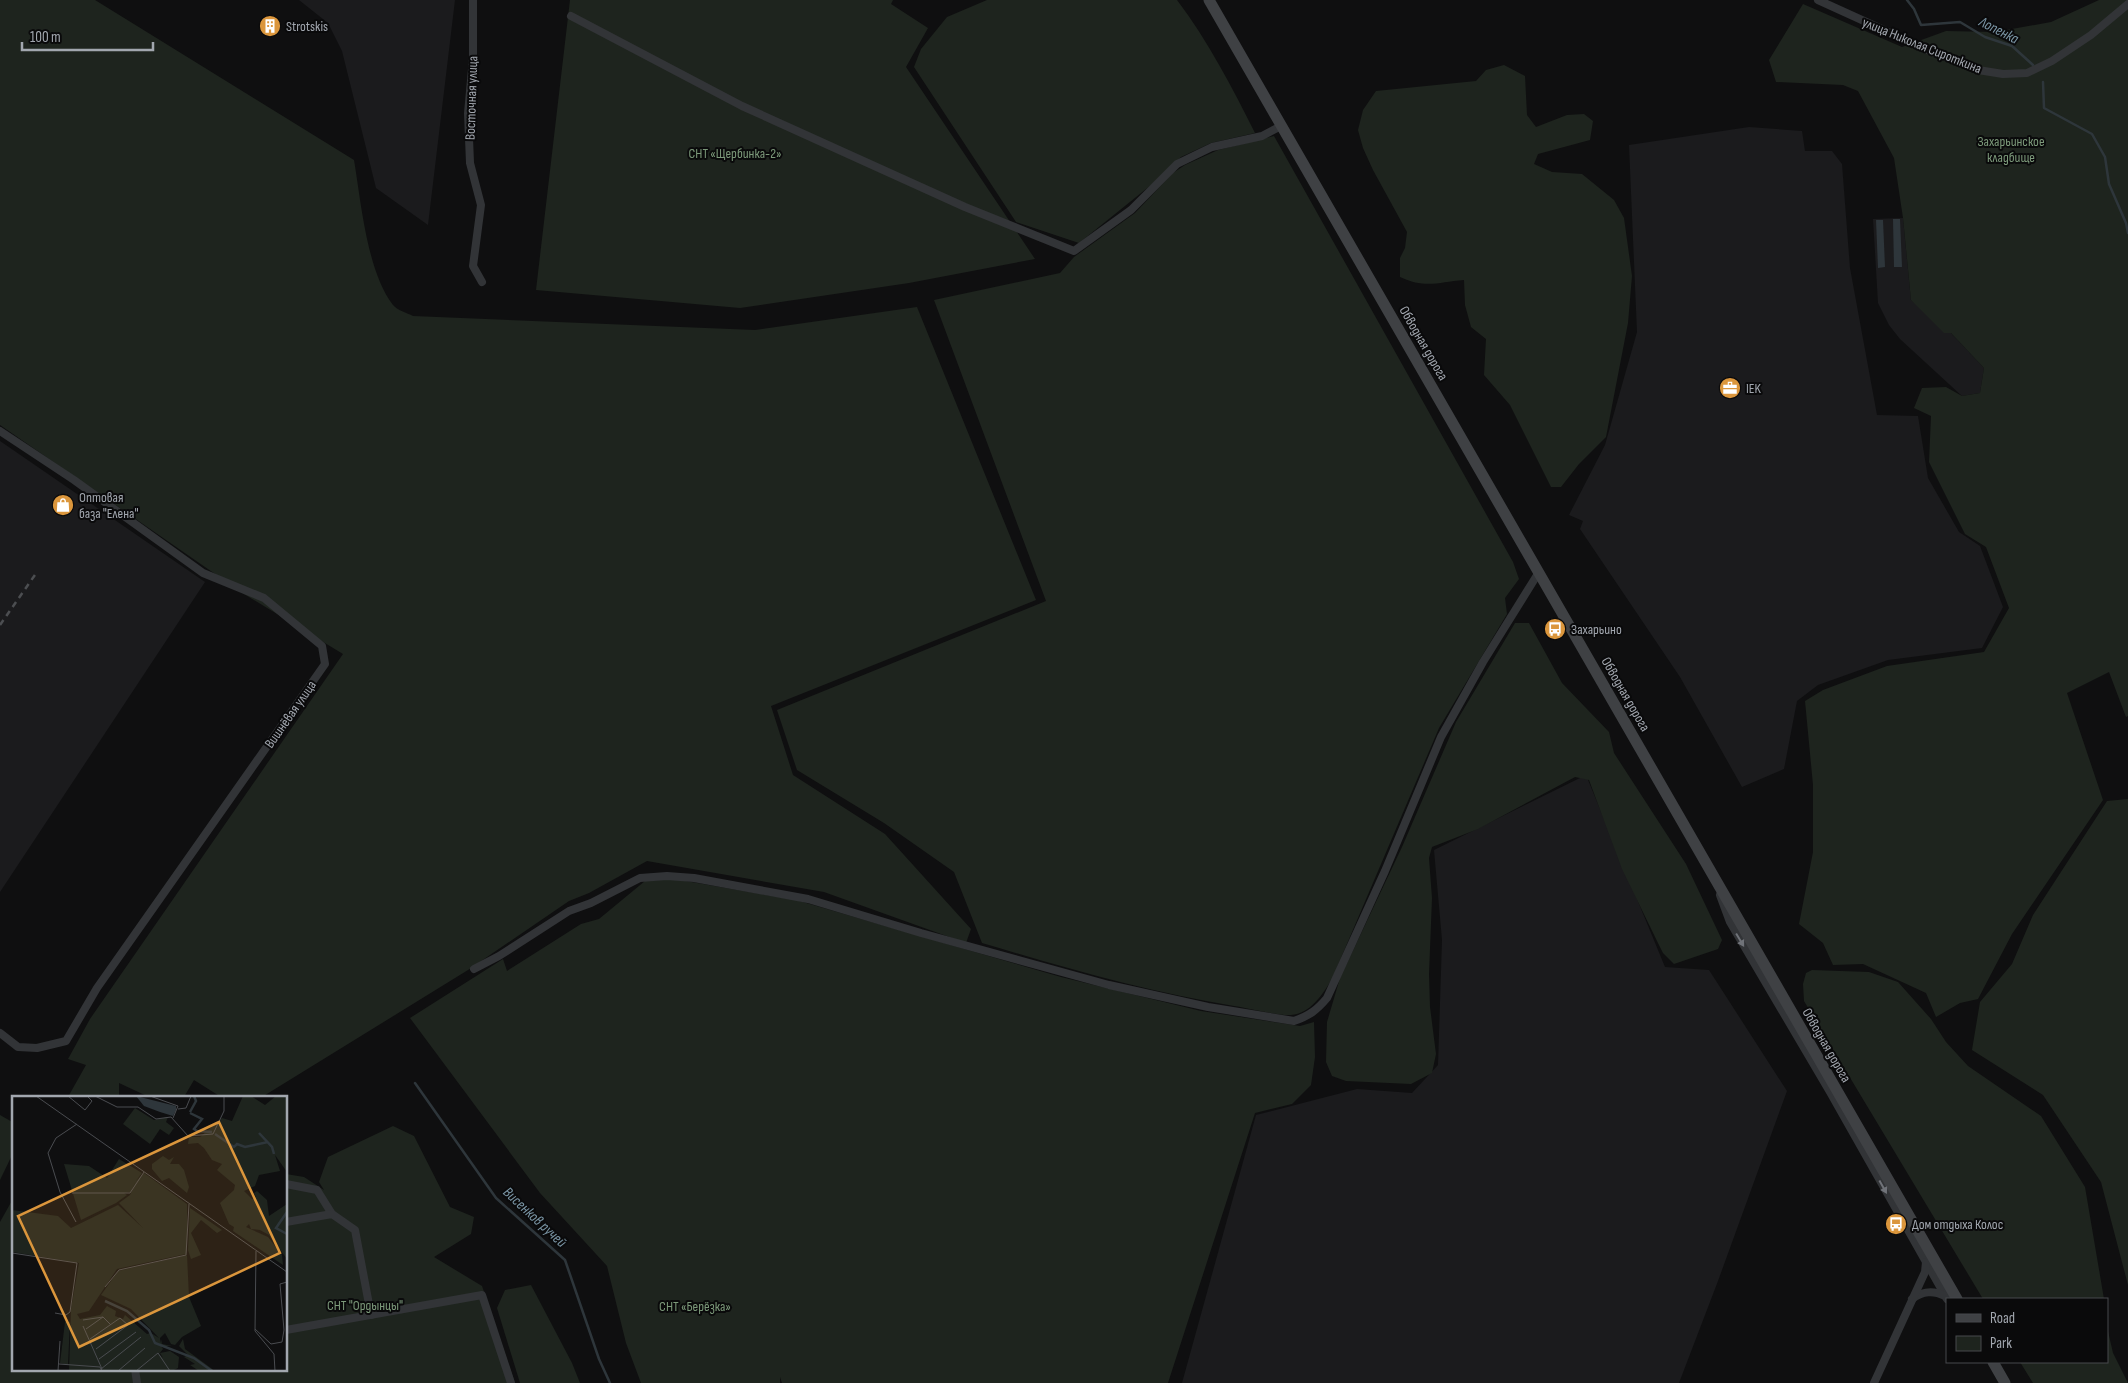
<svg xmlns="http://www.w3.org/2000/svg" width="2128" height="1383" font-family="'Sofia Sans Condensed',sans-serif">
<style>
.built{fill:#1b1b1d}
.green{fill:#1e241e}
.water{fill:#2e363b}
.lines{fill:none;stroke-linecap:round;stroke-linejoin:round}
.stream{stroke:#2e363b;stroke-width:2.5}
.minor{stroke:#323437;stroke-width:8}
.secondary{stroke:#3f4144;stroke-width:11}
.rail{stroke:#4c4e51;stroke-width:2.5;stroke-dasharray:6 5;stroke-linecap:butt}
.oneway{fill:#707379}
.labels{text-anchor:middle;stroke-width:4;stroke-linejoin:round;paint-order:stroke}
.poi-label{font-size:14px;fill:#a2a7af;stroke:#0a0a0b;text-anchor:start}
.street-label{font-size:14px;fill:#a2a7af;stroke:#0a0a0b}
.park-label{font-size:14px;fill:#7c997a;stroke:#0a0a0b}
.water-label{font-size:15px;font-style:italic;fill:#7c97a7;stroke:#0a0a0b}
.inset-river{fill:none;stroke:#2e363b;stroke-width:2.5}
.inset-road{fill:none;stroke:#4a4c50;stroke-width:1}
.view{fill:#db963c;fill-opacity:0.15;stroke:#db963c;stroke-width:2.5}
.inset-edge{fill:none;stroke:#a2a7af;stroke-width:2.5}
</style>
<rect width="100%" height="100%" fill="#0f0f10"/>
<!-- built -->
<g class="built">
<polygon points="299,0 455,0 428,225 376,188 342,51 328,23"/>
<polygon points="1749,127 1802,131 1805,151 1832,151 1842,164 1850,268 1877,415 1918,416 1928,478 1959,532 1980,546 2003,607 1982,648 1888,660 1818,685 1797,701 1784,769 1742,787 1680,677 1580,529 1583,521 1569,515 1605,445 1637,332 1629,145"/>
<polygon points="1903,218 1911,300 1951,333 1984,368 1980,393 1962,396 1900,339 1889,325 1878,303 1873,219"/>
<polygon points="0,441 205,582 0,892"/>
<polygon points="1586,775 1665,967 1709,970 1787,1091 1718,1281 1679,1383 1182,1383 1256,1115 1357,1089 1412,1093 1438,1065 1442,940 1434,850"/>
</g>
<!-- green -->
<g class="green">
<path d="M0,0h95l259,160c7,41 13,112 39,145 4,5 14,8 20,11l342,14 162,-23 119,293 -265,106 22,69 92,59 86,95 -5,14 -142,-51 -177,-31 -58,32 -20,8 -101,69 -206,127h-41l-27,-17 -10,17h-35l-30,-14v14h-51l18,-32 -18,-6 22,-40 253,-365 -99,-60 -244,-169z"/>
<polygon points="570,0 893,0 891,4 928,28 906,67 1035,259 909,283 740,308 536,290"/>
<path d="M987,0h190c31,41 55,87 78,133l-44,10 -30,14 -30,28 -72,58 -63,-21 -102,-155 7,-18 26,-32z"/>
<polygon points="2099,0 2128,0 2128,716 2126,717 2109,672 2067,693 2103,800 2012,934 1978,999 1960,1003 1936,1017 1926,993 1863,964 1833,965 1823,943 1799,924 1813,852 1813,785 1805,701 1823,690 1887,666 1984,652 2009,608 1986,547 1965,534 1929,462 1931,416 1914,408 1922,388 1946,387 1962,396 1980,393 1984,368 1951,333 1944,333 1911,300 1903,218 1894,158 1858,91 1843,85 1776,82 1769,60 1803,4 1902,47 1946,31 1995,32 2051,22"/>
<path d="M1504,65l21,11 2,39 9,12 31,-12 17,-1 9,7 -3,19 -52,14 -4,10 18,8 30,2 32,26 10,18 8,58 -4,47 -22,114 -27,27 -18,23h-10l-41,-82 -26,-30 2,-36 -15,-12 -6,-22 -1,-25c-26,2 -38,9 -64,-3v-19l5,-10 2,-16 -34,-62 -10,-22 -5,-18 5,-20 13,-19 100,-10 10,-11z"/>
<path d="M1274,136l239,426 6,17 -14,19 2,16 -68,114 -107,251c-9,15 -22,35 -41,36 -12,1 -44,-7 -57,-9 -86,-14 -168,-38 -252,-63l-28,-71 -70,-49 -87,-53 -20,-60 269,-109 -112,-301 126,-27 14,-16 61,-44 38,-40 12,-8 33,-15z"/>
<polygon points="1515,623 1529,623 1562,683 1609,732 1614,753 1686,864 1722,940 1718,949 1674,964 1663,953 1657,941 1622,869 1589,780 1575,777 1478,829 1432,847 1429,858 1432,898 1429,974 1430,1007 1436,1054 1432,1073 1411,1084 1346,1081 1332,1076 1326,1062 1327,1022 1340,978 1402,847 1456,722"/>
<polygon points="2128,799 2128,1285 2101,1182 2043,1095 1972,1050 1980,1002 2012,964 2033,915 2107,801"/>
<polygon points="674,879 796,900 1061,977 1201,1011 1300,1026 1314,1022 1315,1057 1311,1085 1292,1104 1255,1113 1168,1383 782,1383 780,1377 780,1383 641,1383 626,1343 607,1266 540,1193 410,1018 503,959 507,971 581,924 599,919 645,881"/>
<polygon points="1812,970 1869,972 1898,982 1931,1019 1946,1042 1968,1066 2041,1116 2085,1187 2104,1299 1983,1299 1804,1001 1803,984 1806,973"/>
<polygon points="0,1115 14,1123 14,1151 0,1180"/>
<polygon points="393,1126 414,1136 450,1207 474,1217 471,1234 434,1257 482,1286 515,1383 0,1383 0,1222 14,1197 14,1369 286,1369 286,1174 304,1177 324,1190 319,1182 328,1157"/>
<polygon points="531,1285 572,1363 580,1383 520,1383 497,1308 505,1290"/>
<polygon points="2107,1327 2113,1353 2128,1383 2033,1383 2020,1362 2107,1362"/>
</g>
<!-- water -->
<g class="water">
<polygon points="1893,219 1900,219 1902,267 1894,267"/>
<polygon points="1876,220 1883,220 1885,267 1878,268"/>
</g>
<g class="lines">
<!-- stream -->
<g class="stream">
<polyline points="1907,0 1914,9 1921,25 1960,22 1985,37 2012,46 2033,65"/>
<polyline points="2043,82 2044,108 2092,134 2105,157 2109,184 2126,223 2128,233"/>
<polyline points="415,1083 496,1198 565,1260 599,1359 610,1383"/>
</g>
<!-- minor -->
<g class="minor">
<polyline points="473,0 473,58 468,113 470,163 481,205 473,266 482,282"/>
<polyline points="1818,0 1930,51 1978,70 2003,74 2027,73 2052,61 2091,35 2128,4"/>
<polyline points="571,16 742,106 965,207 1074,251 1131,210 1177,164 1212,147 1262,136 1281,126"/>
<polyline points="0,431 74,480 203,573 264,598 322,646 325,664 97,988 66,1041 37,1048 18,1047 0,1033"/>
<polyline points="1720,895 1730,922 1830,1092 1947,1299"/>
<path d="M474,969l25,-13 70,-45 22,-8 49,-25 27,-2 27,2 114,21 113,34 188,52 99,22 86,14c15,-5 23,-11 33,-23l58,-127 56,-134 42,-75 56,-90"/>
<polyline points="286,1184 317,1190 332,1214"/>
<polyline points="286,1222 332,1214 355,1230 371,1315"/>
<path d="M1912,1299c11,-8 21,-9 33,-3"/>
<polyline points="286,1330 482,1295 511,1383"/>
<polyline points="135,1369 137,1383"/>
<polyline points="1874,1383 1925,1272 1926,1262"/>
</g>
<!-- secondary -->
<g class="secondary">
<polyline points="1209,0 1957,1299"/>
<polyline points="1993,1362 2005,1383"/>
</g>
<!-- rail -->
<polyline class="rail" points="0,625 37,572"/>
</g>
<!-- one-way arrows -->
<defs><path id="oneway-solid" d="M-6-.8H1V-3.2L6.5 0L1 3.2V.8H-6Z" transform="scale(1.25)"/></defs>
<g class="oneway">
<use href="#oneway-solid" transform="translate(1740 940) rotate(59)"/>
<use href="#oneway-solid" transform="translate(1883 1187) rotate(61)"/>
</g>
<!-- icons -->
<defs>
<g id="building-disc" transform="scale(1.125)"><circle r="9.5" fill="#db963c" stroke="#0a0a0b"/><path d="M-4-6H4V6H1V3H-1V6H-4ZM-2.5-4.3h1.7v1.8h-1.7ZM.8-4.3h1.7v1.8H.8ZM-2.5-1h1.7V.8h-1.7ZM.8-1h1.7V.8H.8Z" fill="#fff"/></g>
<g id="office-disc" transform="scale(1.125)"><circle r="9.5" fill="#db963c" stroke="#0a0a0b"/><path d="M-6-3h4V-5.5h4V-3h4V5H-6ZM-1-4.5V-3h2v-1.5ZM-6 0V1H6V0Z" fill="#fff"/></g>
<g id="shop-disc" transform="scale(1.125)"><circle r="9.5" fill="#db963c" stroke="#0a0a0b"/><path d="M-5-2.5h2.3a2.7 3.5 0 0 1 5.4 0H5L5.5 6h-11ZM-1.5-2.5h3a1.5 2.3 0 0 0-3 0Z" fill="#fff"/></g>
<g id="bus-disc" transform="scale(1.125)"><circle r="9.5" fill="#db963c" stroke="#0a0a0b"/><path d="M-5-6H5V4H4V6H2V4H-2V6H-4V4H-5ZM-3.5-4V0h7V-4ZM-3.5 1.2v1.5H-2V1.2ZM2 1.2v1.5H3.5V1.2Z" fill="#fff"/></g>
</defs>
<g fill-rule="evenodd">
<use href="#building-disc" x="270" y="26"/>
<use href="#office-disc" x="1730" y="388"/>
<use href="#shop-disc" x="63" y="505"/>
<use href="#bus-disc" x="1555" y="629"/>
<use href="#bus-disc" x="1896" y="1224"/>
</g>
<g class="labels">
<!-- poi labels -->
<g class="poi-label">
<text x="286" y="31">Strotskis</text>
<text x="1746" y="393">IEK</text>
<text x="79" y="502">Оптовая<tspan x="79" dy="16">база "Елена"</tspan></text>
<text x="1571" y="634">Захарьино</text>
<text x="1912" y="1229">Дом отдыха Колос</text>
</g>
<!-- street labels -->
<g class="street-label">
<text transform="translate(1922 45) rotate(22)" y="5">улица Николая Сироткина</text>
<text transform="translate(471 98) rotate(-88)" y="5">Восточная улица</text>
<text transform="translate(1424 343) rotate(60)" y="5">Обводная дорога</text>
<text transform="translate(1626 694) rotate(60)" y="5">Обводная дорога</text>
<text transform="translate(290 714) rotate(-55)" y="5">Вишнёвая улица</text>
<text transform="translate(1827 1045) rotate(60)" y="5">Обводная дорога</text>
</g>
<!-- park labels -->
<g class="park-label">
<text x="2011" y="146">Захарьинское<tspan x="2011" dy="16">кладбище</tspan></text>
<text x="735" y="158">СНТ «Щербинка-2»</text>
<text x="365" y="1310">СНТ "Ордынцы"</text>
<text x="695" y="1311">СНТ «Берёзка»</text>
</g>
<!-- water labels -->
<g class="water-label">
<text transform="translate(1999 30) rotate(27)" y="5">Лопенка</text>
<text transform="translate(535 1217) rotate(43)" y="5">Висенков ручей</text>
</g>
</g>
<!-- overview -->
<g transform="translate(12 1096)">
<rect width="275" height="275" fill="#0f0f10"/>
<path d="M231,0h8l14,9 11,-9h11v76l-12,-17 5,16 -21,4 -4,11 -11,5 8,8 4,-2 -2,-4 3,-2 10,9 2,16 18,-12v55l-18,-24 -9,-5 -9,-1 -2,-5 -3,3 22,10 14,18 1,10 -50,-34 1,-4 -5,-3 -9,-21 14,-13 1,-5 -18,-15 5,-6 -10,-4 -8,-12 -6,-5 -10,1 1,-7h11l22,-19 10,3zM123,12l19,12 14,-3 -2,5 8,6 -5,7 -9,-6 -10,15 -27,-20zM151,60l6,4 5,-3 -4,7h9l5,6 5,17 -2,6 -18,-15 -7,3 -10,-12v-5zM107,63l23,14 -6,8 8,-8 43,31v46l-1,4 -69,15 -28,42 -12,3 3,5 20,-4 7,-9 9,5 -1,5 8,3 2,-4 22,19 4,-1 8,5 -28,-29 -30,-14 17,-24 69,-16 2,42 12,29 -19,11 -7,8 -4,-1 -6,-11 -5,5v5l1,-4 1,5 10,2h-11l2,3 -4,5 4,4 -3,-5 10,-2 9,6 -1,11 -6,3h-103l2,-62 8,-46 -67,-11v-42l46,6 13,12 47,-23 25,23 -24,-25 11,-8 6,-14 -5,11 -7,1 3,2 -11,8 -35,17 -17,-56 25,2 18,12zM178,112l32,22 -5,3 -16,-13 -10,13 10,22 -10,4 -3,-9zM53,226h5l-2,43 -8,-2zM171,243l2,10 30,22h-16l-9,-6 5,-1 -11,-7 4,-2 -9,-9z" fill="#1e241e"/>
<path d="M124,0l40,10v4l-3,6 -13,-4 -16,-6z" fill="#2e363b"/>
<path class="inset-river" d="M178,16l6,-11 -2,-5M178,17l12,6 -8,10 3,2 15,1M247,37l13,14 2,7M203,38l19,13 3,-3 8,3 23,-5M275,116l-11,16 11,6M93,205l22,10 22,19 6,13 39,15 18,13"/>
<path class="inset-road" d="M24,0l251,176M56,0l17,14 7,-9 -5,-5M83,0l22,11h21l18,12 15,-2 17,19 25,-2 11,-23v-15M138,0l28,10 -5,12M166,13l8,-1 5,-12M60,97h58l14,-21M64,126l-16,-30 -12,-39 8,-15 21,-14M244,155l-1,80 19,23 1,17M0,157l65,10 -7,49 -4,3 -11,-2M93,191l14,-17 67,-15 3,-51M71,224l20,-3M71,230l19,43M74,233l17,-12 8,8M243,233l16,15 11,-2 2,-12 -4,-46 7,-2M78,243l30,-21 8,7 -32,24M87,263l37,-27M47,268l41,3 2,4M89,273l40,-32M46,275l2,-30M106,275l27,-23M124,275l22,-18 12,18"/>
<path class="view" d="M207,26l61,131 -201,94 -61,-131z"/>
<rect width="275" height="275" class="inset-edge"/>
</g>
<!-- legend -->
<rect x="1946" y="1298" width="162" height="65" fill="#0a0a0b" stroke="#47494d"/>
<rect x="1956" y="1314" width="25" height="8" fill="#3f4144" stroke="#47494d"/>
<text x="1990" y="1323" font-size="15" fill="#a2a7af">Road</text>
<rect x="1956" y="1336" width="25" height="15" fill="#1e241e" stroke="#47494d"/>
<text x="1990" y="1348" font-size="15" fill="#a2a7af">Park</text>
<!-- scale -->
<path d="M22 42v8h131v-8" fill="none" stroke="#a2a7af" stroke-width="2.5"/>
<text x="30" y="42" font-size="15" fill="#a2a7af" stroke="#0a0a0b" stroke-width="4" paint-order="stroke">100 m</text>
</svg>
